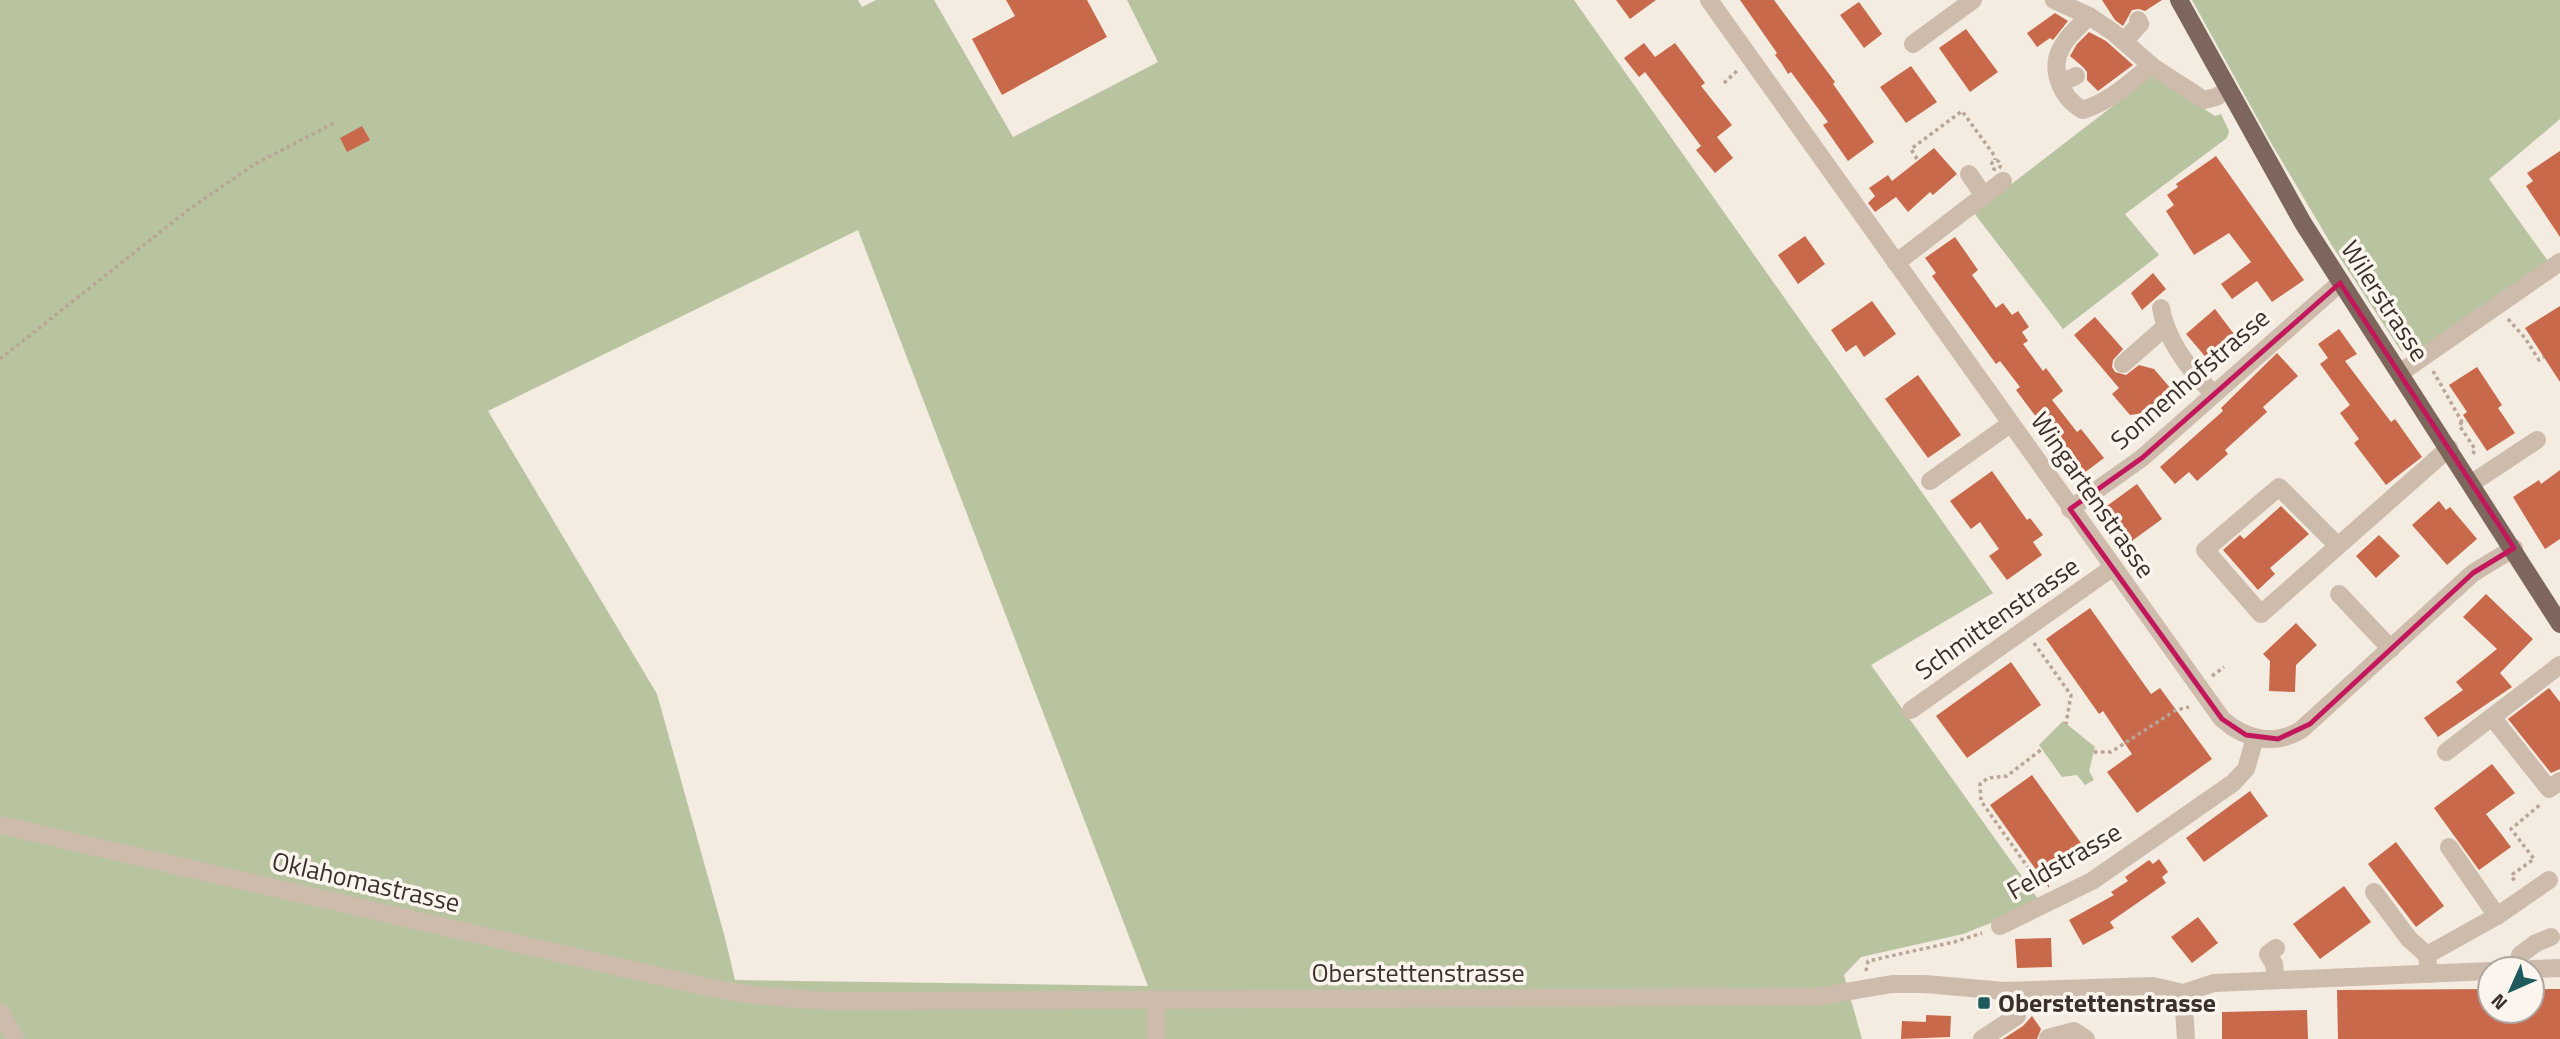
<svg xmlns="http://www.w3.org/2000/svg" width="2560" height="1039" font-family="'Titillium Web',sans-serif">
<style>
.green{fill:#b8c4a0;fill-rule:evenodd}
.building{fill:#c8694b}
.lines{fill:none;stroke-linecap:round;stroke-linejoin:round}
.path{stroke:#b9a596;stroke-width:3.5;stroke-dasharray:3.5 3.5;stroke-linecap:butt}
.minor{stroke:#cdbbac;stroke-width:18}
.major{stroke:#7d675c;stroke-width:18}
.marked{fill:none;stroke:#c2185b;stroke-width:5;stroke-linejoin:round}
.poi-dot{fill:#1f5a5e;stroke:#fbf5ee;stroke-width:2.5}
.labels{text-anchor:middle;stroke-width:7;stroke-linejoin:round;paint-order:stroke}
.street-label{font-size:26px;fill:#3b302b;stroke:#fbf5ee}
.poi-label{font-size:26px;font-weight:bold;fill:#3b302b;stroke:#fbf5ee;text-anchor:start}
</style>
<rect width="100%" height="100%" fill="#f4ebe1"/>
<!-- green -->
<g class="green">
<path d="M0,0h858l4,7 14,-7h58l79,137 145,-75 -31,-62h447l419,593 -122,72 170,238 -78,31 -102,23 -17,18 18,64h-1862zM858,230l290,756h-1l-412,-6 -10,-42 -68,-244 -169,-283z"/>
<polygon points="2192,0 2560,0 2560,119 2489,179 2548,261 2413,355 2401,351 2331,244 2270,141"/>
<polygon points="2153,75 2215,116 2221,114 2229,131 2227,138 2125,214 2159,255 2063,329 1974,213"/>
<polygon points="2063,721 2095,747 2089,771 2094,780 2085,785 2077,775 2062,777 2039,745"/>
</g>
<!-- building -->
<g class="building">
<polygon points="1006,0 1087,0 1107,37 1002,95 972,39 1015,16"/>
<polygon points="1616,0 1656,0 1630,19"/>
<polygon points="1740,0 1774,0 1835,82 1833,84 1874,142 1848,161 1823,125 1828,122 1791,72 1788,74 1782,64 1775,55 1777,53"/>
<polygon points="2102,0 2162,0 2145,11 2139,9 2132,10 2123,26 2115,20"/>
<polygon points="1859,2 1882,34 1864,48 1840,15"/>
<polygon points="2055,13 2068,21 2053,40 2050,38 2037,47 2027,33"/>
<polygon points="1966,29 1998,72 1970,92 1939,48"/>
<polygon points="2089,32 2106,41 2133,65 2098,91 2087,80 2087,72 2083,67 2070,56 2077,44"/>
<polygon points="1644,43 1655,57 1675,43 1705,83 1701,86 1732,125 1717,137 1733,158 1715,173 1696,150 1701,146 1645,72 1639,77 1624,58"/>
<polygon points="1911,66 1937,102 1906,123 1880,87"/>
<polygon points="362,126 370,140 347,152 340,138"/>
<polygon points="1934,148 1957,174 1933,195 1930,192 1908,212 1896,197 1875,212 1868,203 1875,196 1869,188 1888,175 1892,181"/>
<polygon points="2560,151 2560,237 2526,186 2533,181 2527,173"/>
<polygon points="2216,156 2304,280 2272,302 2257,281 2232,299 2221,284 2251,262 2229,233 2194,255 2166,211 2174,205 2167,195 2178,187 2176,184"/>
<polygon points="1805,236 1825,264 1798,284 1778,255"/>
<polygon points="1955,237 1978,270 1972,275 1996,308 2003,303 2012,315 2018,311 2029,327 2022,332 2028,341 2023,344 2043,371 2046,368 2063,391 2052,400 2077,432 2081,429 2104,458 2080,476 2016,390 2020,387 2000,361 1996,364 1932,276 1936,273 1925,258"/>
<polygon points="2153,273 2166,289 2142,310 2131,293"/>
<polygon points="1872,301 1896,334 1864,357 1856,345 1846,352 1831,330"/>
<polygon points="2560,306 2560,382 2525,328"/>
<polygon points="2215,309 2237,338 2231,343 2236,349 2221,362 2215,356 2209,361 2186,334"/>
<polygon points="2095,317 2123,349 2113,360 2112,367 2115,372 2126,375 2139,365 2154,369 2172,390 2145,413 2130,415 2112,394 2119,388 2074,335"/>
<polygon points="2339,329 2357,354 2345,361 2391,422 2395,419 2422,457 2386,485 2354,443 2359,439 2340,413 2350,405 2320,364 2328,358 2318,344"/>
<polygon points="2277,353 2298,376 2263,407 2267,412 2225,450 2228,454 2197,481 2189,472 2175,484 2160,467 2223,411 2221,408"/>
<polygon points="2477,367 2502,405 2498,408 2515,433 2487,451 2463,415 2467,412 2449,385"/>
<polygon points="1918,375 1961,435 1928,458 1885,399"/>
<polygon points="2560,470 2560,539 2545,549 2513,497 2539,480 2541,484"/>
<polygon points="1992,471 2027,520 2030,518 2043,535 2033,542 2042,555 2007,580 1989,556 1999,549 1980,522 1971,529 1950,501"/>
<polygon points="2137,484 2162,519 2125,546 2100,511"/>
<polygon points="2439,501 2446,510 2450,507 2477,539 2447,565 2412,525"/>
<polygon points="2281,506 2309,534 2270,568 2275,574 2258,590 2223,550 2240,535 2244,539"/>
<polygon points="2379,535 2400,556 2376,578 2356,556"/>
<polygon points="2486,594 2533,639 2500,673 2512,687 2438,737 2424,718 2463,690 2456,682 2497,649 2463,617"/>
<polygon points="2090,608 2151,694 2160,688 2212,759 2137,813 2107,772 2132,754 2103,711 2099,714 2046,639"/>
<polygon points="2296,623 2317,645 2296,665 2295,692 2269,691 2270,661 2263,654"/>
<polygon points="2011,662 2041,705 1967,758 1936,716"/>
<polygon points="2549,688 2560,702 2560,769 2551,773 2508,719"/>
<polygon points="2492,764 2515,793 2486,814 2511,847 2479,870 2434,808"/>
<polygon points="2032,775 2086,850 2049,877 2049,888 1990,805"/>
<polygon points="2250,791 2268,816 2204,862 2186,838"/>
<polygon points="2396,842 2444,906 2416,927 2368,864"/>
<polygon points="2159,859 2168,872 2162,877 2166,883 2110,922 2114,928 2083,945 2069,920 2114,895 2111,892 2128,881 2125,877 2149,860 2153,864"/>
<polygon points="2344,886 2371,922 2320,959 2293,924"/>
<polygon points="2198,917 2218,943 2192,963 2171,937"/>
<polygon points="2051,938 2052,967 2017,968 2015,939"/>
<polygon points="2490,989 2490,1011 2532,1011 2532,989 2560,989 2560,1039 2338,1039 2337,990"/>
<polygon points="2307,1010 2308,1039 2222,1039 2222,1012"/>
<polygon points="1926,1015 1951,1016 1950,1037 1901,1039 1902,1021 1926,1022"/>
<polygon points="2032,1016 2041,1029 2037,1039 2003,1039 2023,1026"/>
</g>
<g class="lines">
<!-- path -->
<g class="path">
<polyline points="1724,83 1738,70"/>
<polyline points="1917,159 1911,149 1962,111 1994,155 1995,160"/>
<circle cx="1996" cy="165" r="4.5"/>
<polyline points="2508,319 2525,338 2539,360 2544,357"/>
<polyline points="0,359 188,210 255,164 336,122"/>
<polyline points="2433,371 2462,422 2467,420"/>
<polyline points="2462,422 2459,425 2475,449 2473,454"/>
<polyline points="2034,643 2071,695 2066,724"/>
<polyline points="2212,676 2224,667"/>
<polyline points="2094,752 2111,752 2176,710 2189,707"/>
<polyline points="2512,880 2515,878 2513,874 2534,859 2511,829 2541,804"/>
<polyline points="2041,886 1981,801 1980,784 1988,778 2007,776 2042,749"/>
<polyline points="1866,971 1868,961 1954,942 1982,933"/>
</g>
<!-- minor -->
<g class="minor">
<path d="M1709,0l513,719c24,21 52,27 79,11l172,-157 41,-25"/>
<polyline points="2054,0 2089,16 2113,32 2153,67 2204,100 2216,97 2228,90"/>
<path d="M2089,16c-8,9 -20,18 -26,29 -15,23 -2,53 20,65 27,-9 46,-26 68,-45"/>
<polyline points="2124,41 2140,24 2138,20"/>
<polyline points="1913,44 1973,0"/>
<polyline points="2060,83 2076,76"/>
<polyline points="1969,174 1984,196"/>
<polyline points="1896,263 2003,181"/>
<path d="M2161,308c6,34 29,63 53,86"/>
<polyline points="2123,364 2164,328"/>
<polyline points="2400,373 2560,262"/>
<polyline points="1930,481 2010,424"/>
<polyline points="2472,483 2537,440"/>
<polyline points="2070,509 2142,458 2340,283"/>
<polyline points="2338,546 2279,487 2205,550 2261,614 2449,448"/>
<polyline points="2339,594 2391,649"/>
<polyline points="1911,710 2112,568"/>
<polyline points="2492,717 2549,789 2560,781"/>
<polyline points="2446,752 2560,665"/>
<polyline points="0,825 720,990 764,996 826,1001 1786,997 1816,997 1892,984 1925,984 2004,991 2153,986 2183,993 2214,983 2490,971"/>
<polyline points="2449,847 2497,916"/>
<polyline points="2374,892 2409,939 2427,955"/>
<polyline points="2000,926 2092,881 2233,783 2246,769 2255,738"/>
<polyline points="2518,969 2520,955 2536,943 2551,937"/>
<polyline points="2532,969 2560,968"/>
<polyline points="2429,974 2427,955 2497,916 2549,880"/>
<polyline points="2276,980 2274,964 2268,954 2276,948"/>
<polyline points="2183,993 2186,1039"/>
<polyline points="1156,1000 1156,1039"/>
<polyline points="0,1012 15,1039"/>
<polyline points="2048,1038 2074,1031 2086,1039"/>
<polyline points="1982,1039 2017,1016"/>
</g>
<!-- major -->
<polyline class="major" points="2179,0 2303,223 2560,624"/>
</g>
<!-- marked area -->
<path class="marked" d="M2340,283l174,265 -41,25 -163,151 -32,15 -32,-4 -24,-16 -152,-210 72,-51z"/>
<!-- markers -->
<rect class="poi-dot" x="1977" y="996" width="14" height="14" rx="3.5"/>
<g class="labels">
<!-- street labels -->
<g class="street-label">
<text transform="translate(2385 301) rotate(57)" y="9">Wilerstrasse</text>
<text transform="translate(2190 379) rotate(-41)" y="9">Sonnenhofstrasse</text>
<text transform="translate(2093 495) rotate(55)" y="9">Wingartenstrasse</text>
<text transform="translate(1997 618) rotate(-35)" y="9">Schmittenstrasse</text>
<text transform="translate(2064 861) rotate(-30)" y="9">Feldstrasse</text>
<text transform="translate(366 882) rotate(13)" y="9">Oklahomastrasse</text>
<text x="1418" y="982">Oberstettenstrasse</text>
</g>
<!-- poi labels -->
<g class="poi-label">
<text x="1998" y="1012">Oberstettenstrasse</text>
</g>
</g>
<!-- north arrow -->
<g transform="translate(2511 990) rotate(225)"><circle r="33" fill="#fbf5ee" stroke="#aea6a0" stroke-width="2"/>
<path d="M0-5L12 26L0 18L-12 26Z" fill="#1f5a5e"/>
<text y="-10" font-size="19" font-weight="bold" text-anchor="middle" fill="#3b302b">N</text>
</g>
</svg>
